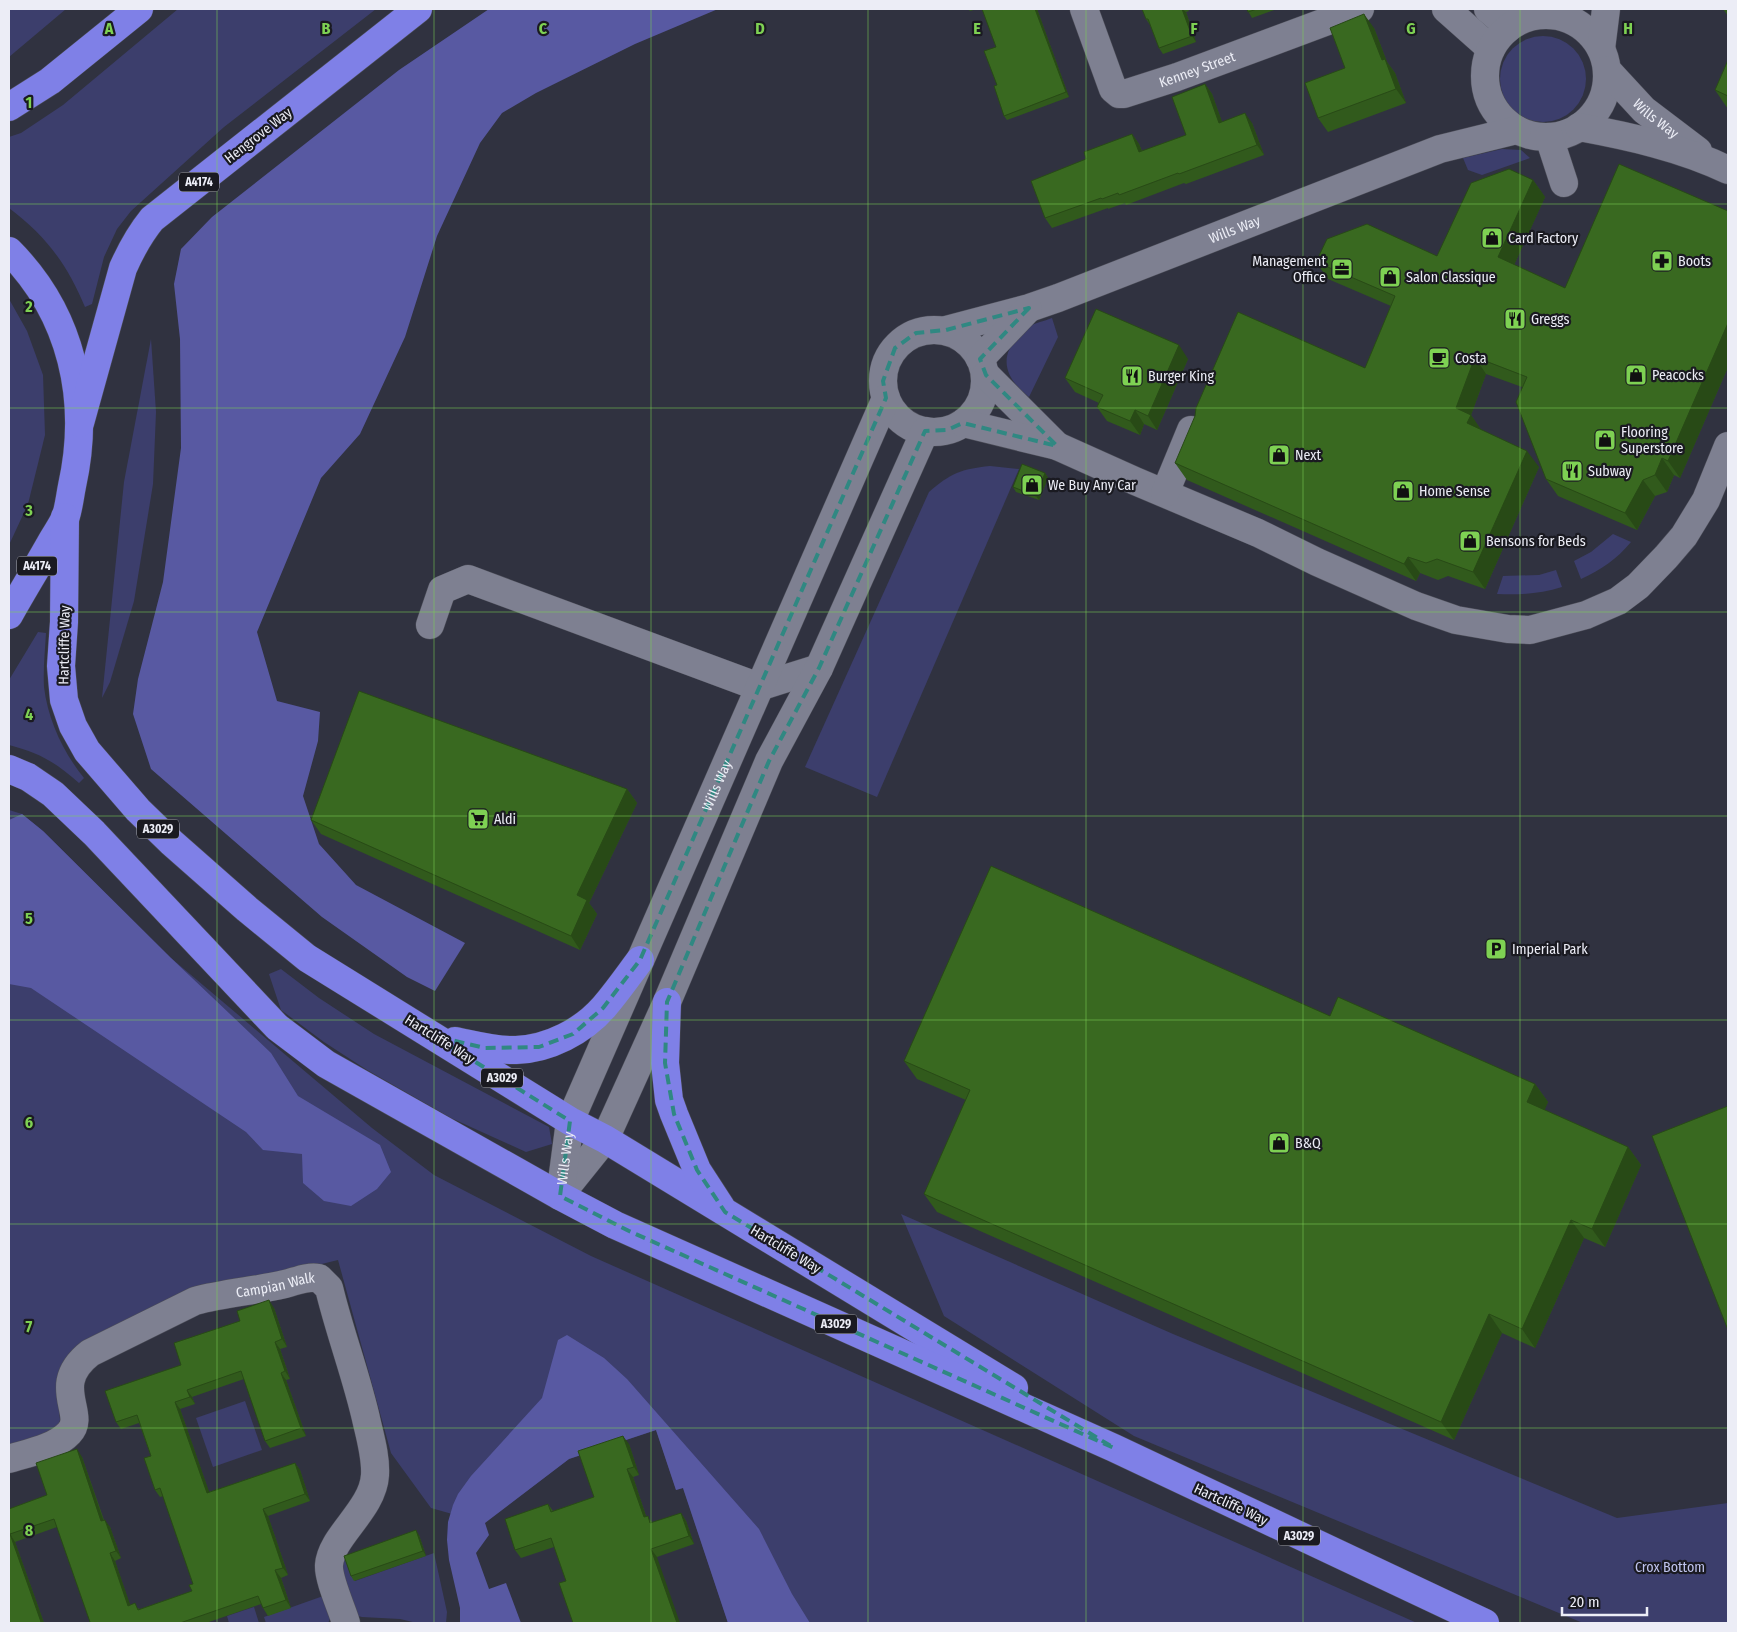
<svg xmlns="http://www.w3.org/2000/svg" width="1737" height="1632" font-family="'Fira Sans Condensed',sans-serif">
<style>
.green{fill:#3c3e6c}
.forest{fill:#5859a2}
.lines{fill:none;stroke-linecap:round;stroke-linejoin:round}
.minor-casing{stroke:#4c4d58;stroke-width:29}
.highway-casing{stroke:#4c4d58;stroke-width:29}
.minor{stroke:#7e8091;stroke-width:28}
.highway{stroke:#7f80e7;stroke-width:28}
.wall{fill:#315a1c}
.shaded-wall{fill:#284a16}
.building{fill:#396920;stroke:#284a16}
.marked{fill:none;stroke:#308882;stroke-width:4;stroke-dasharray:10 6;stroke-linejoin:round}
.grid{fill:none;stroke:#7ed153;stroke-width:1;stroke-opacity:0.55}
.labels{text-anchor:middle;stroke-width:4.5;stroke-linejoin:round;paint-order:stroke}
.shield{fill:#1a1a21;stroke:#adaeb6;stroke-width:1}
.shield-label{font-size:12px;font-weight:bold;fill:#ecedf6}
.street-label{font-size:14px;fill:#ecedf6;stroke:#1a1a21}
.poi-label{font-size:14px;fill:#ecedf6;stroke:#1a1a21;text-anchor:start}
.park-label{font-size:14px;fill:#bfc3ed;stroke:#1a1a21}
.grid-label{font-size:16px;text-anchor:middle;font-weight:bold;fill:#7ed153;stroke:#1a1a21;stroke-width:4.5;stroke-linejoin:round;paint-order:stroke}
</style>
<rect width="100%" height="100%" fill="#303240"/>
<!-- green -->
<g class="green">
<polygon points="9,9 66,9 9,57"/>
<path d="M178,9h198l-152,118 -93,84 -14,18 -13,28 -12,47 -7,3c-18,-43 -39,-71 -76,-99v-71l12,-4 42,-28z"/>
<circle cx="1543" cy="79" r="43"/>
<polygon points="1502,149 1521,150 1530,158 1482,175 1468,170 1463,158"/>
<polygon points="9,299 27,331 43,375 45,435 28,504 9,545"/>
<path d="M1052,318l6,19 -29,60c-28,-22 -31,-45 -2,-69 6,-5 18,-7 25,-10z"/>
<polygon points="151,339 156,412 153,484 134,601 110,682 102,698 124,482"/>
<path d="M990,466l29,3 -142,328 -72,-30 124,-275c22,-19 32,-23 61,-26z"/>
<path d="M1613,534l18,8c-14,17 -30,28 -50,37l-7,-18 17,-9z"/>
<path d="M1556,570l6,17c-22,7 -42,8 -65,7l6,-18 36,-1z"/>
<path d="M38,632l8,1c-1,18 -3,36 -2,54 4,33 19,65 40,91l-5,5c-24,-21 -39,-30 -70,-38v-65z"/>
<polygon points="9,810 22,814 43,831 171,958 372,1128 434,1175 591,1256 1417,1623 728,1623 683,1488 676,1490 656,1430 569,1459 484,1523 431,1508 391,1453 338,1260 248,1282 194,1288 70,1353 60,1368 57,1388 60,1420 57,1430 9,1451"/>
<polygon points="281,969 319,998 374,1034 549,1127 552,1144 526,1152 451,1118 367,1070 324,1042 281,1010 269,974"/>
<polygon points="901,1214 1173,1334 1617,1518 1728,1503 1728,1623 1583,1623 1134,1436 944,1316"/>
<polygon points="245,1401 262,1450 213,1467 196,1418"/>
<polygon points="434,1553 447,1612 446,1623 417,1623 400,1619 362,1617 358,1616 341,1568 342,1560 346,1558 355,1581"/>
<polygon points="326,1595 331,1617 328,1623 266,1623 264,1617"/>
<polygon points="254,1607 259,1623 229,1623 227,1616"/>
</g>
<!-- forest -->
<g class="forest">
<polygon points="489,9 718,9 635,44 536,93 502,113 480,143 437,236 405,337 360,434 321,478 257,632 277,701 320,712 318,741 303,796 319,844 356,885 465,943 435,991 407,977 322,917 151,769 133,714 138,679 163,582 181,448 180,339 174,284 181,249 212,217 399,70"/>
<polygon points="22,814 43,831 171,958 271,1053 298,1096 380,1145 391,1172 377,1189 351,1206 324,1201 303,1183 302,1154 263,1150 246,1132 31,988 9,984 9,820"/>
<polygon points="567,1335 604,1358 627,1379 759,1529 792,1594 810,1623 728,1623 683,1488 676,1490 656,1430 569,1459 485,1523 489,1535 476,1553 489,1589 506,1583 521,1623 460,1623 460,1608 449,1560 447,1540 448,1522 453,1505 458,1494 471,1476 542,1398 558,1340"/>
</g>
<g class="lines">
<!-- minor casing -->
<g class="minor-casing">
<g id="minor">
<path id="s1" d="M1084,9l29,80 6,5h5l53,-17 183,-68"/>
<polyline points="1446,9 1491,49"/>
<polyline points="1488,9 1509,27"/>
<circle cx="1546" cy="76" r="61"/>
<polyline points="1601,49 1606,9"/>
<path id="s2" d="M1607,70l37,40 54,41"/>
<path d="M1579,127c49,9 104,21 149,43"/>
<polyline points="1549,137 1564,183"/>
<path id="s3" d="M946,330l83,-22 29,-10 382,-149 77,-19"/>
<circle cx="934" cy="381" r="51"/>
<polyline points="980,359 1028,309"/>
<polyline points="986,375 1057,446"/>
<polyline points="963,423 1057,446 1135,481 1258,533 1317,562 1416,606 1456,620 1508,629 1530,630 1586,615 1618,601 1638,586 1666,557 1684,536 1706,500 1728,446"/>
<polyline points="1165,493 1191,430"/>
<polyline points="430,625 442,590 468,579 759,687 819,668"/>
<polyline points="560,1195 605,1139 667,1002 769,761 819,668 925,431"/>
<path id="s4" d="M560,1196l10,-75 316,-723"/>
<path id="s5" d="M9,1459c19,-6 46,-11 60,-26 19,-19 -21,-47 21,-80l105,-52c29,-8 60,-10 90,-17 12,-3 22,-8 34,-6l10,10c11,46 28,89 38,135 4,17 9,35 8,52 -2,35 -44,61 -46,90 -1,14 13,44 17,58"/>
</g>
</g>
<!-- highway casing -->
<g class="highway-casing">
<g id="highway">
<polyline points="9,107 50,81 139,9"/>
<path d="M9,251c63,63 82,149 63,235 -2,10 -3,20 -6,30 -4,10 -12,20 -17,30 -13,23 -27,46 -40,69"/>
<path d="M80,423l43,-155c8,-18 16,-33 29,-49l266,-210"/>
<polyline points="65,517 64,622 61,666 64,700 73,726 87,751 138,810 171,842 247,909 307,958 570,1121 605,1139 1014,1388"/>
<polyline points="9,769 28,777 53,794 94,833 277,1027 326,1064 560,1196 615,1225 1114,1448 1485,1623"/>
<polyline points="667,1002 665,1063 669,1100 674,1114 697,1170 721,1207"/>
<path d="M455,1041c20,4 40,10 61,9 33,-1 67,-19 88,-43 13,-15 24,-31 36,-47"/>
</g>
</g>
<!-- minor -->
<use href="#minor" class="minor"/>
<!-- highway -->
<use href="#highway" class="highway"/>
</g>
<!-- wall -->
<g class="wall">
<polygon points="968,9 977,9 970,11"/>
<polygon points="1037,9 1069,97 1007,120 1004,116 997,85 996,47"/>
<polygon points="1142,9 1188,9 1189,11 1186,12 1196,42 1163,54 1159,48 1150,25 1146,19"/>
<polygon points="1247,9 1277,9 1252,18"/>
<polygon points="1723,9 1728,9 1728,16"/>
<polygon points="1374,28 1387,62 1395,73 1406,103 1328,132 1318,118 1345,68"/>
<polygon points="1728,60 1728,109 1715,90"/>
<polygon points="1205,84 1212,94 1222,122 1252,123 1264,155 1186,184 1184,183 1126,205 1125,203 1108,209 1108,208 1052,228 1045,218 1086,159 1132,134 1139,144 1142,151 1186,135"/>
<polygon points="1533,180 1545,197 1514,265 1565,288 1728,211 1728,367 1680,478 1674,475 1667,492 1655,496 1637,530 1558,496 1546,479 1522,387 1486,374 1471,415 1481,430 1539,467 1485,589 1448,576 1438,580 1420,573 1416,581 1187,480 1175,463 1365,368 1391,306 1328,279 1316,262 1437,256"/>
<polygon points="1188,359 1157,430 1144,424 1140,435 1107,421 1097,407 1099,403 1075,392 1065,378"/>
<polygon points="1045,473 1048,478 1039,500 1016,492 1013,487"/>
<polygon points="627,789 637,803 589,903 597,914 580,950 321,834 311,820"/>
<polygon points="1330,1016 1535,1084 1548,1102 1544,1110 1628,1147 1641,1165 1605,1247 1584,1238 1535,1348 1502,1333 1454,1440 937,1212 924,1194 966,1100 917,1079 904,1061"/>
<polygon points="274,1308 287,1347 280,1349 290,1379 286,1380 306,1436 270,1448 265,1441 244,1379 192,1397 195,1404 180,1409 209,1492 295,1463 300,1470 310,1501 268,1516 288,1575 281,1578 291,1608 268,1616 263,1608 261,1604 206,1623 87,1623 90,1622 57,1527 15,1542 44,1623 9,1623 9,1509 47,1495 82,1457 104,1520 110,1527 121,1558 115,1561 130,1605 140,1609 192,1591 193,1584 163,1496 160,1497 155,1490 151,1456 139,1423 121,1429 116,1422 181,1365 240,1321"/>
<polygon points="629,1444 639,1475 633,1477 646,1516 653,1523 681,1513 686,1521 694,1544 657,1557 566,1581 554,1547 521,1558 515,1550 548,1504 553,1511 594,1497"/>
<polygon points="419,1535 426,1556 354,1581 351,1576"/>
</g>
<!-- shaded-wall -->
<g class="shaded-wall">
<polygon points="1035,9 1037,9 1069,97 1066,92"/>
<polygon points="1182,9 1186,12 1196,42 1192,36"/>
<polygon points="1364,14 1374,28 1387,62 1395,73 1406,103 1396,89 1382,60"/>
<polygon points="1205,84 1212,94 1226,133 1219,123"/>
<polygon points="1245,113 1252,123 1264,155 1257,145"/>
<polygon points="1132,134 1139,144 1146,162 1139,152"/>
<polygon points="1533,180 1545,197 1510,274 1498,257"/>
<polygon points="1728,323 1728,367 1680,478 1668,461"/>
<polygon points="1179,345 1188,359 1157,430 1148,416"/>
<polygon points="1475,357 1486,374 1471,415 1482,431 1479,440 1456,408"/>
<polygon points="1135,410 1144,424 1140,435 1130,421"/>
<polygon points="1527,451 1539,467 1485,589 1473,572"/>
<polygon points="1662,458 1674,475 1667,492 1655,475"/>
<polygon points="1045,473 1048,478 1039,500 1036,496"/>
<polygon points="1643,480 1655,496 1637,530 1625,513"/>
<polygon points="1408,557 1420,573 1416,581 1404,564"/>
<polygon points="627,789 637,803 589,903 597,914 580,950 571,936 577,895"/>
<polygon points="1535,1084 1548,1102 1540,1121 1527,1102"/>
<polygon points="1628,1147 1641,1165 1605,1247 1592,1229"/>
<polygon points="1571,1220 1584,1238 1535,1348 1522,1329"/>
<polygon points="269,1300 274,1308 287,1347 282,1339"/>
<polygon points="1489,1314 1502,1333 1454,1440 1441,1422"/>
<polygon points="275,1342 280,1349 290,1379 285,1371"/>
<polygon points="281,1373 286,1380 306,1436 301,1428"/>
<polygon points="187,1390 192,1397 195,1404 190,1397"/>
<polygon points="175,1402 180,1409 212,1500 207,1493"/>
<polygon points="623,1436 629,1444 639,1475 634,1467"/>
<polygon points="77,1449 82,1457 106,1528 101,1521"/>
<polygon points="295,1463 300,1470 310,1501 305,1494"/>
<polygon points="627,1469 633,1477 649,1525 644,1517"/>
<polygon points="263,1509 268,1516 288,1575 283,1568"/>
<polygon points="681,1513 686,1521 694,1544 689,1536"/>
<polygon points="105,1520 110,1527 121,1558 116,1551"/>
<polygon points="416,1530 419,1535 426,1556 423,1551"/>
<polygon points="10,1534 15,1542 44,1623 42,1623 41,1622"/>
<polygon points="651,1549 657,1557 680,1623 677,1623"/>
<polygon points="110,1553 115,1561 133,1613 128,1606"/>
<polygon points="275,1570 281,1578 291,1608 286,1600"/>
</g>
<!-- building -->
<g class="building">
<polygon points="982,9 1035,9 1066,92 1004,116 994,86 997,85 984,51 996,47"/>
<polygon points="1142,9 1182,9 1192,36 1159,48 1148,19 1146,19"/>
<polygon points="1247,9 1257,9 1248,12"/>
<polygon points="1364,14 1382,60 1385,59 1396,89 1318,118 1305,83 1345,68 1330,28"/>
<polygon points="1728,60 1728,96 1715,90"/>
<polygon points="1205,84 1219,123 1245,113 1257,145 1179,174 1178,173 1119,195 1118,193 1102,199 1101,198 1045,218 1031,181 1086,159 1084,152 1132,134 1139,152 1186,135 1172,97"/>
<polygon points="1619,164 1728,211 1728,323 1668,461 1662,458 1655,475 1643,480 1625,513 1546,479 1516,402 1527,377 1475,357 1456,408 1471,415 1467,423 1527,451 1473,572 1437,559 1426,563 1408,557 1404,564 1175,463 1195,416 1196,408 1238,312 1365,368 1395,296 1316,262 1327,239 1367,224 1437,256 1471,183 1509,169 1533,180 1498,257 1565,288"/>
<polygon points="1096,309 1179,345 1148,416 1135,410 1130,421 1097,407 1103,395 1065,378"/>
<polygon points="1022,464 1045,473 1036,496 1013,487"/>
<polygon points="359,691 627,789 577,895 587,900 571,936 311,820"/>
<polygon points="991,866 1330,1016 1338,997 1535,1084 1527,1102 1628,1147 1592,1229 1571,1220 1522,1329 1489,1314 1441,1422 924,1194 970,1090 904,1061"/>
<polygon points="1728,1106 1728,1330 1652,1136"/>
<polygon points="269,1300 282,1339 275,1342 285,1371 281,1373 301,1428 265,1441 241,1371 187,1390 190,1397 175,1402 207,1493 295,1463 305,1494 263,1509 283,1568 275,1570 286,1600 263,1608 258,1596 180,1623 87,1623 90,1622 54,1519 10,1534 41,1622 38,1623 9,1623 9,1509 47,1495 36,1463 77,1449 101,1521 105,1520 116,1551 110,1553 128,1606 135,1603 138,1610 192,1591 189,1585 193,1584 160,1488 155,1490 144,1458 151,1456 137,1415 116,1422 105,1391 181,1365 174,1343 240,1321 237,1311"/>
<polygon points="623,1436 634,1467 627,1469 644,1517 648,1516 650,1523 681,1513 689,1536 651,1549 677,1623 573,1623 559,1583 566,1581 551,1538 515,1550 505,1519 548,1504 551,1512 594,1497 578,1451"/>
<polygon points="416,1530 423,1551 351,1576 344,1556"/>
</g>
<!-- marked area -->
<path class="marked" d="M1029,308l-49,51 6,16 71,71 -94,-23 -16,7 -22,1 -106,237 -50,93 -102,241 -2,61 9,51 23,56 28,42 389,236 -485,-217 -69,-35 10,-75 -136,-85 51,12 54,-1 34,-13 30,-26 37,-48 246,-562 -3,-17 12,-33 21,-15 30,-3z"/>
<!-- grid -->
<path class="grid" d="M217,9v1614M434,9v1614M651,9v1614M868,9v1614M1086,9v1614M1303,9v1614M1520,9v1614M9,204h1719M9,408h1719M9,612h1719M9,816h1719M9,1020h1719M9,1224h1719M9,1428h1719"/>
<!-- icons -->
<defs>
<g id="shop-square" transform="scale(1.125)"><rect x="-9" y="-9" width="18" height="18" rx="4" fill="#7ed153" stroke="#1a1a21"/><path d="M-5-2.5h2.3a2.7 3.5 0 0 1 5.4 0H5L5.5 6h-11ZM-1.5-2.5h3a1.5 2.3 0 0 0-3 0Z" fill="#111"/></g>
<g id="pharmacy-square" transform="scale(1.125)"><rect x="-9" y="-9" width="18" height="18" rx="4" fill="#7ed153" stroke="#1a1a21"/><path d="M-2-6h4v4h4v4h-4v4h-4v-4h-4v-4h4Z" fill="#111"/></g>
<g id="office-square" transform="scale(1.125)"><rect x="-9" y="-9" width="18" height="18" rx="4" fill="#7ed153" stroke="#1a1a21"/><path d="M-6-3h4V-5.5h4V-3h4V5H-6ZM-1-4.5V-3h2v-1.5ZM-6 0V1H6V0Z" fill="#111"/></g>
<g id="restaurant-square" transform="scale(1.125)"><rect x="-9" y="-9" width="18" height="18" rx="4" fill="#7ed153" stroke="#1a1a21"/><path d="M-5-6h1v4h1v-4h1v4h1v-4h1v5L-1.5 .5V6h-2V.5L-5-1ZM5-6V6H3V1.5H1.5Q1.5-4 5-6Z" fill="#111"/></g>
<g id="cafe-square" transform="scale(1.125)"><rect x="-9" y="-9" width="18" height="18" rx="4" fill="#7ed153" stroke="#1a1a21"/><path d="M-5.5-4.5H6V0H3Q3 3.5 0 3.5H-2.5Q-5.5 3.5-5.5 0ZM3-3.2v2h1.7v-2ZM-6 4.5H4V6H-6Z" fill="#111"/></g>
<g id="supermarket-square" transform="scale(1.125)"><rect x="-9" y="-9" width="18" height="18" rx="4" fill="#7ed153" stroke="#1a1a21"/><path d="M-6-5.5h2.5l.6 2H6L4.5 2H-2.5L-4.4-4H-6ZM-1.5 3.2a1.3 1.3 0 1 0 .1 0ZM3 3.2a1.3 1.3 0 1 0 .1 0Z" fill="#111"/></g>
<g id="parking-square" transform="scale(1.125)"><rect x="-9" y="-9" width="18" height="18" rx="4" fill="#7ed153" stroke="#1a1a21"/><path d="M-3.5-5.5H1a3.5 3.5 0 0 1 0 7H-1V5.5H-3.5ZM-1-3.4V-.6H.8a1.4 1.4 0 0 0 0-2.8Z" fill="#111"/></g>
</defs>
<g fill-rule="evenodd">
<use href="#shop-square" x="1492" y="238"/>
<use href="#pharmacy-square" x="1662" y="261"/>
<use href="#office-square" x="1342" y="269"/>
<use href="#shop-square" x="1390" y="277"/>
<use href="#restaurant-square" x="1515" y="319"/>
<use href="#cafe-square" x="1439" y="358"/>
<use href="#shop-square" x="1636" y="375"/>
<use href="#restaurant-square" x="1132" y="376"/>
<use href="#shop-square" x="1605" y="440"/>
<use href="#shop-square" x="1279" y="455"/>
<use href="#restaurant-square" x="1572" y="471"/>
<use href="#shop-square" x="1032" y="485"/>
<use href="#shop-square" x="1403" y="491"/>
<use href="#shop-square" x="1470" y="541"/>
<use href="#supermarket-square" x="478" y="819"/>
<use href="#parking-square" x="1496" y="949"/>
<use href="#shop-square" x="1279" y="1143"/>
</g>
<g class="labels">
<!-- shield labels -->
<g class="shield">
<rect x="179" y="172.5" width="40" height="19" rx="4"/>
<rect x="17" y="556.5" width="40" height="19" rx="4"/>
<rect x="137" y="819.5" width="42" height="19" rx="4"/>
<rect x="481" y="1068.5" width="42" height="19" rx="4"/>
<rect x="815" y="1314.5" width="42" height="19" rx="4"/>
<rect x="1278" y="1526.5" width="42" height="19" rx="4"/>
</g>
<g class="shield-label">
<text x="199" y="186">A4174</text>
<text x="37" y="570">A4174</text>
<text x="158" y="833">A3029</text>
<text x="502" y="1082">A3029</text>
<text x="836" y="1328">A3029</text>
<text x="1299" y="1540">A3029</text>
</g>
<!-- street labels -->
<g class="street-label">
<text dy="5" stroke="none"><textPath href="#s1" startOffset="175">Kenney Street</textPath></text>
<text dy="5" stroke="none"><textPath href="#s2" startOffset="69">Wills Way</textPath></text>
<text transform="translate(258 135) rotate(-38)" y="5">Hengrove Way</text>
<text dy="5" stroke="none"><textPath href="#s3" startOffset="306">Wills Way</textPath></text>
<text transform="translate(64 645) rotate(-89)" y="5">Hartcliffe Way</text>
<text dy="5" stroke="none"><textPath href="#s4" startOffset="442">Wills Way</textPath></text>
<text transform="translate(440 1039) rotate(32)" y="5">Hartcliffe Way</text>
<text dy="5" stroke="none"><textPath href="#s4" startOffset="38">Wills Way</textPath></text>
<text transform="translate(786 1249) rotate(31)" y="5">Hartcliffe Way</text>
<text dy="5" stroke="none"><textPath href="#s5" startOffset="354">Campian Walk</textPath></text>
<text transform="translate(1231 1504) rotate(25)" y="5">Hartcliffe Way</text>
</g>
<!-- poi labels -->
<g class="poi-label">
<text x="1508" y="243">Card Factory</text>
<text x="1326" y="266" text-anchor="end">Management<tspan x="1326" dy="16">Office</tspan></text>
<text x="1678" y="266">Boots</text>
<text x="1406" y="282">Salon Classique</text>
<text x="1531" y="324">Greggs</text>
<text x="1455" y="363">Costa</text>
<text x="1652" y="380">Peacocks</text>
<text x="1148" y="381">Burger King</text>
<text x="1621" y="437">Flooring<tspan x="1621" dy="16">Superstore</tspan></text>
<text x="1295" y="460">Next</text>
<text x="1588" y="476">Subway</text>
<text x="1048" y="490">We Buy Any Car</text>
<text x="1419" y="496">Home Sense</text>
<text x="1486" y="546">Bensons for Beds</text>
<text x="494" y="824">Aldi</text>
<text x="1512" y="954">Imperial Park</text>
<text x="1295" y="1148">B&amp;Q</text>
</g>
<!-- park labels -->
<g class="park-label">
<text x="1670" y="1572">Crox Bottom</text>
</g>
</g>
<g class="grid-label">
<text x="109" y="34">A</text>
<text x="326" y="34">B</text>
<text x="543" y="34">C</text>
<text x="760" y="34">D</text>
<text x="977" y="34">E</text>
<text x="1194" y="34">F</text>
<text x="1411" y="34">G</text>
<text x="1628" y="34">H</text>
<text x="29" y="108">1</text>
<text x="29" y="312">2</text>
<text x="29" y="516">3</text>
<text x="29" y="720">4</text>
<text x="29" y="924">5</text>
<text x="29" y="1128">6</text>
<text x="29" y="1332">7</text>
<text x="29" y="1536">8</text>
</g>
<!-- border -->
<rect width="1737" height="1632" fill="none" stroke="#ecedf6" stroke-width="20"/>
<!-- scale -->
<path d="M1562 1607v8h85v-8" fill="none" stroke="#ecedf6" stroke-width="2.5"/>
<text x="1570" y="1607" font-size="15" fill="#ecedf6" stroke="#1a1a21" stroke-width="4" paint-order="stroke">20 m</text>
</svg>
